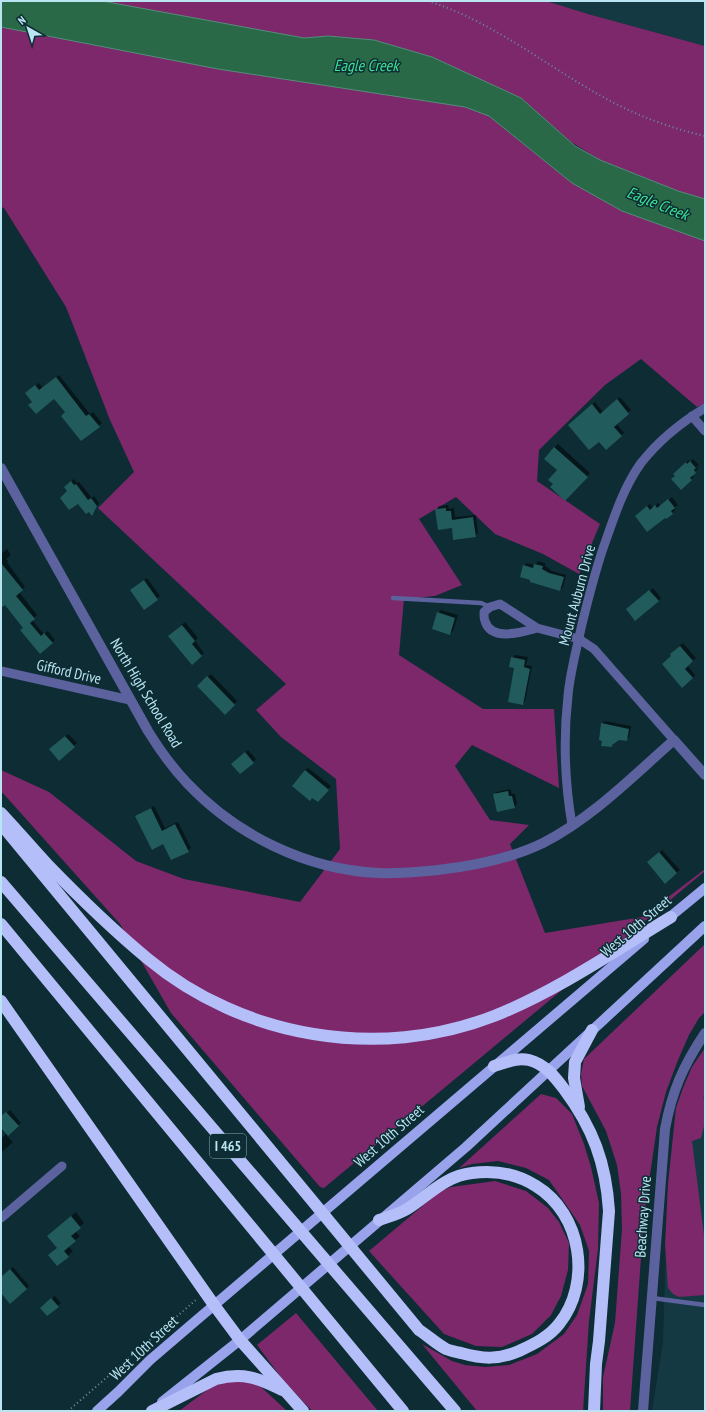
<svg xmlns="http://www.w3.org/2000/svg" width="706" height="1412" font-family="'PT Sans Narrow',sans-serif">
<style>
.built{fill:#153942}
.green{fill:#7c286a}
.water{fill:#296947;stroke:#548e7a}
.shadow{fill:#0007}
.building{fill:#225b5c}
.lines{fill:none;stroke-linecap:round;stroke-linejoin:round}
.path{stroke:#698f9a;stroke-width:2;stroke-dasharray:1 3;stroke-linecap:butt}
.service{stroke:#5b629d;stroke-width:4.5}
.minor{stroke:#5b629d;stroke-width:9}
.tertiary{stroke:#5b629d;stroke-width:10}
.primary{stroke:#98a3eb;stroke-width:10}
.motorway{stroke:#b4bef8;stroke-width:12}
.labels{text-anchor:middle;stroke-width:3;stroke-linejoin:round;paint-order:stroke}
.shield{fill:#0d2c34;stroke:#85aeb9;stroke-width:1}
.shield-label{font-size:14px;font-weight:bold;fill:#b9e5f2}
.street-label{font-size:15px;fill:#b9e5f2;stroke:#0d2c34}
.water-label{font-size:16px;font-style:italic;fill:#3ce292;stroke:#0d2c34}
</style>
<rect width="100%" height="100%" fill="#0d2c34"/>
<!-- built -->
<g class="built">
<polygon points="546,1 705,1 705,46 588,14"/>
<polygon points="705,1048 705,1411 652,1411 663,1343 668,1184 676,1108 683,1088 692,1067"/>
</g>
<!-- green -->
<g class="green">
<polygon points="86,1 546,1 588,14 705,46 705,199 678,191 600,160 571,142 521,98 432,57 374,40 328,36 304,38"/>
<polygon points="1,27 465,107 489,116 572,183 622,211 705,241 705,404 697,407 641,359 605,385 539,450 537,481 600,524 579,574 543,554 495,534 456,497 419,519 462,585 435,596 404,599 399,655 483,709 554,709 559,788 472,745 455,766 490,820 529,825 510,844 545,933 642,917 705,869 705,871 324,1188 320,1187 171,1013 120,924 1,791 1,770 49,792 136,861 184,879 300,902 340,849 336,779 281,737 256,710 286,684 98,508 134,472 110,420 66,307 4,208 1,207"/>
<polygon points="705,944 705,1012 699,1018 689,1035 678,1060 666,1092 657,1127 644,1216 630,1411 603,1411 603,1377 615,1323 622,1229 621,1194 617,1165 606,1131 582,1086 581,1074 584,1059"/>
<polygon points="705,1048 705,1095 703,1098 705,1099 705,1122 701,1138 692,1141 705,1243 705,1295 679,1297 673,1294 668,1288 665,1245 668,1184 676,1108 683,1088 692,1067"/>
<polygon points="541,1094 556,1098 572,1114 584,1144 591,1167 599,1203 598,1249 589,1321 583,1411 477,1411 422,1344 452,1361 465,1365 485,1367 509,1365 537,1354 564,1334 577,1315 588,1284 589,1251 580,1225 549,1180 526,1168 498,1161 472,1164 459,1168"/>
<polygon points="495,1181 526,1191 548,1208 559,1222 569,1243 568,1270 561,1296 551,1315 532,1334 502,1347 476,1346 444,1334 369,1251 439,1192 451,1187"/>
<polygon points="296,1313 378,1411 312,1411 283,1380 257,1345"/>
<polygon points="239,1380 260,1386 287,1411 179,1411 215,1384"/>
</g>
<!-- water -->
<polygon class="water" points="1,1 102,1 304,38 328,36 374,40 432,57 521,98 575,146 600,160 678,191 705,199 705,241 622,211 572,183 489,116 465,107 218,69 1,27"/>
<!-- shadow -->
<g class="shadow">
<polygon points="59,375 90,414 93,412 102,423 82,440 66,412 55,398 33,402 29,391 39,383 43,388"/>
<polygon points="620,397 631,410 616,423 624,433 606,449 599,441 572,422 595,402 603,412"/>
<polygon points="558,444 590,473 565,500 554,484 558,470 545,458"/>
<polygon points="693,459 699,465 696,467 698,469 692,474 694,477 681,488 676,476 677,471 689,460 690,462"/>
<polygon points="74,479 77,483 79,482 92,498 94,496 99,503 92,514 69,491 68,484"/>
<polygon points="672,497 678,505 674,508 675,510 666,518 639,513 650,504 653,508 658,503 661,506"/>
<polygon points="448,505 449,509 454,508 455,517 476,515 478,533 475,536 437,509 439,506"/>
<polygon points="7,549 11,555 6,559 8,561 7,562 25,587 19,592 37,615 32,620 44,634 48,631 55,640 52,643 24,627 5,604 1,607 1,554"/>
<polygon points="538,561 545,563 545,566 552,571 566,575 563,587 560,590 524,566 527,563 535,565"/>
<polygon points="147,578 160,596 145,608 134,588"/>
<polygon points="653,588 661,598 658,601 630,607"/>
<polygon points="441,610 458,615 453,631 450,634 438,613"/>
<polygon points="185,622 198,638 195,641 204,653 192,663 172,633"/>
<polygon points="683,643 696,658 687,665 695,675 693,678 672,656 674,651"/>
<polygon points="515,655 528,657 526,665 532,666 525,701 522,703 516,667 512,658"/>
<polygon points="211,674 237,701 225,713 198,686"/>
<polygon points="605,721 631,726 629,737 626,740 618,739 611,746 602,724"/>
<polygon points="68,734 77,743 59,759 53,746"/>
<polygon points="248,750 256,759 253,762 235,761"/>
<polygon points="308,768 331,786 321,798 305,770"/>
<polygon points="510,789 512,794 515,794 517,804 514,807 494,795 497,792"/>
<polygon points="154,806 165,828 178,822 191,848 188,851 164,843 136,816"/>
<polygon points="662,850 680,870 665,882 648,862"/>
<polygon points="10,1110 21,1123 7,1136 13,1142 2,1152 1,1139 7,1133 1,1126 1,1117"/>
<polygon points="76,1212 84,1223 75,1231 80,1236 68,1246 73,1251 58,1265 58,1247 53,1232"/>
<polygon points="13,1267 29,1286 26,1289 1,1292 1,1278"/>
<polygon points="55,1296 61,1303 47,1315 44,1305"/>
</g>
<!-- building -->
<g class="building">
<polygon points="56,377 86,416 89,414 100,427 81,441 61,416 65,412 54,399 36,414 28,405 32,402 25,393 35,385 39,390"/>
<polygon points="617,399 629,414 614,427 622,436 606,450 599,442 589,450 568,425 592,404 600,414"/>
<polygon points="554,447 588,477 565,501 550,487 553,484 548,480 557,470 544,459"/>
<polygon points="690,461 696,468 694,470 696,473 690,478 692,480 681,490 671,479 675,476 673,474 686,462 687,464"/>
<polygon points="71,481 74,485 76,484 88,500 91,498 97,506 92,516 89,512 86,514 78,504 69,510 60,498 67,491 64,487"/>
<polygon points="668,499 675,508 671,511 673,514 666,519 665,518 647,532 635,516 647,506 650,510 655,505 657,508"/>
<polygon points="446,508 446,511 451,511 452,520 473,517 476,537 453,540 452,528 438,530 435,509"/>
<polygon points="1,563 23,590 16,596 35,619 30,623 41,636 44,633 53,643 40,654 20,630 23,628 5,605 1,608"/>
<polygon points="534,564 543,566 542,569 549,573 564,577 560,591 530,582 530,580 520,577 523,565 533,568"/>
<polygon points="144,580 158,600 144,610 130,590"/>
<polygon points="649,590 659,601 635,621 626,609"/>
<polygon points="437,612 455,618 450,635 432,629"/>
<polygon points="182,625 195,641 192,644 202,656 192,665 168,636"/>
<polygon points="680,646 693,661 685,669 693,678 682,688 662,664 671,656 670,654"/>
<polygon points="511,657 525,660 524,667 530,669 523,705 508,702 514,668 509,667"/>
<polygon points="207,676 235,705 225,715 197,686"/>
<polygon points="601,723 629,729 627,741 619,740 612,745 612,747 601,746 602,741 599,740"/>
<polygon points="65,736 75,747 59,761 49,749"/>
<polygon points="245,752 254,763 240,774 231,764"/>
<polygon points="305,770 329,790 318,802 312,798 310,801 292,786"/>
<polygon points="508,791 509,796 512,796 515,808 497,812 493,794"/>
<polygon points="151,808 162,831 175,824 189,852 171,860 163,844 152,850 135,816"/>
<polygon points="659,852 677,873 665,884 647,862"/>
<polygon points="6,1112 19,1126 8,1136 1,1128 1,1116"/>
<polygon points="71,1216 81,1228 71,1236 76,1241 64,1251 69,1257 57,1266 48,1255 57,1248 47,1236"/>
<polygon points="10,1269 27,1289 10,1304 1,1293 1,1277"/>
<polygon points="51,1298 59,1307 47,1316 40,1308"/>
</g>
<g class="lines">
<!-- path -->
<g class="path">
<path d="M428,1c64,20 117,64 175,96 32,18 67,31 102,39"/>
<polyline points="68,1411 197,1299"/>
</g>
<!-- service -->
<g class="service">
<polyline points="393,598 481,603 490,607"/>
<polyline points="652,1298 705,1305"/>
</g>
<!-- minor -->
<g class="minor">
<polyline points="692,416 705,431"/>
<path d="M537,628c-15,4 -46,14 -52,-7 -1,-2 -1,-6 -1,-9l6,-5 10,-3 37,24 42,11 15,10 80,91"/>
<polyline points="1,671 130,700"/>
<path d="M572,825c-7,-42 -9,-86 -4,-129 2,-24 9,-48 14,-72 7,-28 14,-57 24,-84 9,-26 19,-55 35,-77 18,-23 39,-40 64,-55"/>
<polyline points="1,1218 62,1166"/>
</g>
<!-- tertiary -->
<g class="tertiary">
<path d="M1,468l147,263c11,18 24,36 39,52 49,52 120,87 192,90 20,1 39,-1 59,-3 36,-4 72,-11 105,-27 49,-25 90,-67 131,-103l31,35"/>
<path d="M643,1411l22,-282c7,-38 18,-63 40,-96"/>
</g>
<!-- primary -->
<g class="primary">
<polyline points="665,921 705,888"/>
<polyline points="162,1402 240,1340 466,1147 705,926"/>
<polyline points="97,1411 118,1392 150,1360 192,1324 644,939"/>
</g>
<!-- motorway -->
<g class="motorway">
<path d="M1,813c16,17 31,35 47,52 32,33 65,65 100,94 95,79 231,102 346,57 61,-24 121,-65 177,-99"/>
<path d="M1,824l418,506c9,6 18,14 27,19 5,2 10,3 15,4 22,6 37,7 58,-2 15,-7 30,-14 40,-27 33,-41 23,-110 -23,-138 -19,-12 -42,-16 -64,-13 -27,3 -43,22 -65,36 -8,5 -19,8 -28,11"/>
<polyline points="1,882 455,1411"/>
<polyline points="1,924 403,1411"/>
<polyline points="1,1001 214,1305 240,1340 303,1411"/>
<path d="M494,1066c12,-3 22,-9 35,-6 16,4 26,17 35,29 29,39 42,74 45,122l-10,130 -3,23 -2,47"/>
<polyline points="579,1107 574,1078 575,1062 592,1030"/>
<path d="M152,1411l64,-32c27,-7 42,-1 66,11"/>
</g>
</g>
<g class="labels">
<!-- shield labels -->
<rect class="shield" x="210" y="1134" width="36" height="24" rx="3"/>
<g class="shield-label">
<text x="228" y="1151">I 465</text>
</g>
<!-- street labels -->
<g class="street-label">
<text transform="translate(577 595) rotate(-75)" y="5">Mount Auburn Drive</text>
<text transform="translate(69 672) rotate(13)" y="5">Gifford Drive</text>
<text transform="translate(146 693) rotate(59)" y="5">North High School Road</text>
<text transform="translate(636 926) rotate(-40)" y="5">West 10th Street</text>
<text transform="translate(389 1136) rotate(-41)" y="5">West 10th Street</text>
<text transform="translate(643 1217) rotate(-86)" y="5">Beachway Drive</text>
<text transform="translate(144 1348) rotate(-43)" y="5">West 10th Street</text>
</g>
<!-- water labels -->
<g class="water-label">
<text x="366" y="71">Eagle Creek</text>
<text transform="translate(658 203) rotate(22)" y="6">Eagle Creek</text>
</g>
</g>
<!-- border -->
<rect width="706" height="1412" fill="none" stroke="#b9e5f2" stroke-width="4"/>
<!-- north arrow -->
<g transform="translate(28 28) rotate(321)" stroke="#0d2c34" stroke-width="3" paint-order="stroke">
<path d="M0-3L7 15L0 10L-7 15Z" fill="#b9e5f2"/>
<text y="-6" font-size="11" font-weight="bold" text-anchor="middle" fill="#b9e5f2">N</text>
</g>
</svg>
